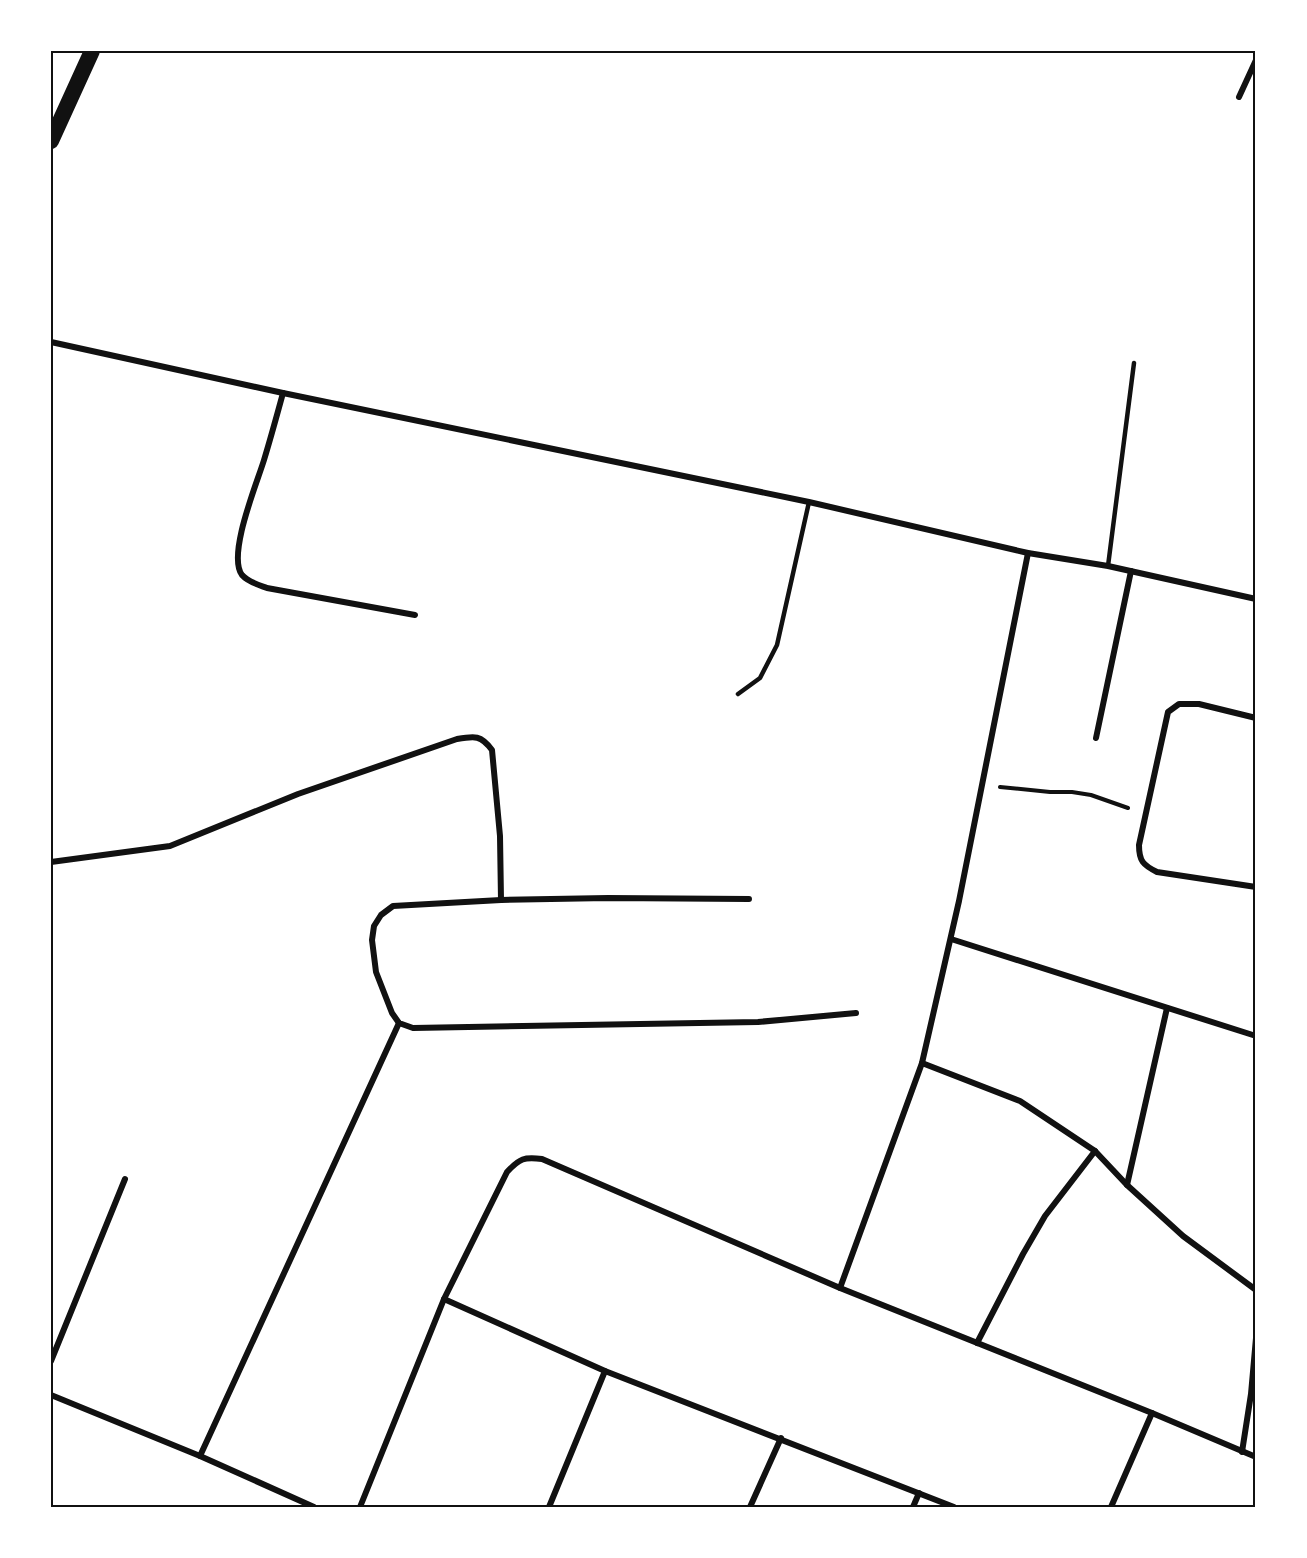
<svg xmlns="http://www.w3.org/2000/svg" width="1307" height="1558" font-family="'Public Sans',sans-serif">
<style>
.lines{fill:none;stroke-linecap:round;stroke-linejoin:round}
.path{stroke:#111;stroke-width:4}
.service{stroke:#111;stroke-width:4.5}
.minor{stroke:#111;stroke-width:6}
.trunk{stroke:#111;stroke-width:16}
.neatline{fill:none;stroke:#111;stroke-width:2}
</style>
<rect width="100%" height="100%" fill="#fff"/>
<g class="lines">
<!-- path -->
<polyline class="path" points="1000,787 1050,792 1072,792 1091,795 1128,808"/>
<!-- service -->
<g class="service">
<polyline points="1108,566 1134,363"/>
<polyline points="738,694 760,678 777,645 809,502"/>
</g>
<!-- minor -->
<g class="minor">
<polyline points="1239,97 1256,60"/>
<polyline points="51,342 283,393 809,502 1028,553 1108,566 1256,599"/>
<path d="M283,393c-6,22 -12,44 -19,67 -7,23 -37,95 -22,115 6,7 17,10 25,13l148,27"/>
<path d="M1256,718l-57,-14h-20l-11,8 -29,133c0,16 4,20 18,27l99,15"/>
<polyline points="1096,738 1131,571"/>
<path d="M51,862l119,-16 128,-52 159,-55c18,-3 24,-4 35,11l8,86 1,64"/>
<polyline points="749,899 608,898 501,900 393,906 381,915 374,926 372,940 376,972 392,1013 399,1023 413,1028 758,1022 856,1013"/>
<polyline points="951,939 1256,1036"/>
<polyline points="922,1063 1020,1101 1095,1151 1127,1185 1183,1236 1256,1290"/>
<polyline points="1127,1185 1167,1008"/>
<polyline points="840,1288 1152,1413 1256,1457"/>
<polyline points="444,1299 605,1371 954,1507"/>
<polyline points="977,1343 1023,1254 1045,1216 1095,1151"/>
<polyline points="51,1361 125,1179"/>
<polyline points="51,1395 200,1456 314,1507"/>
<polyline points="1242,1452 1251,1394 1256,1338"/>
<polyline points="200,1456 399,1023"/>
<path d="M360,1507l84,-208 63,-127c13,-14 17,-15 35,-13l298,129 82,-225 37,-162 69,-348"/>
<polyline points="549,1507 605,1371"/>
<polyline points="750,1507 781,1438"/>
<polyline points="913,1507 919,1493"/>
<polyline points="1111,1507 1152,1413"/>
</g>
<!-- trunk -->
<polyline class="trunk" points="51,141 92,51"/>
</g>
<!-- border -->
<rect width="1307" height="1558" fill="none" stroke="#ffffff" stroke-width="105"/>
<rect x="52" y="52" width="1202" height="1454" class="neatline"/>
</svg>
